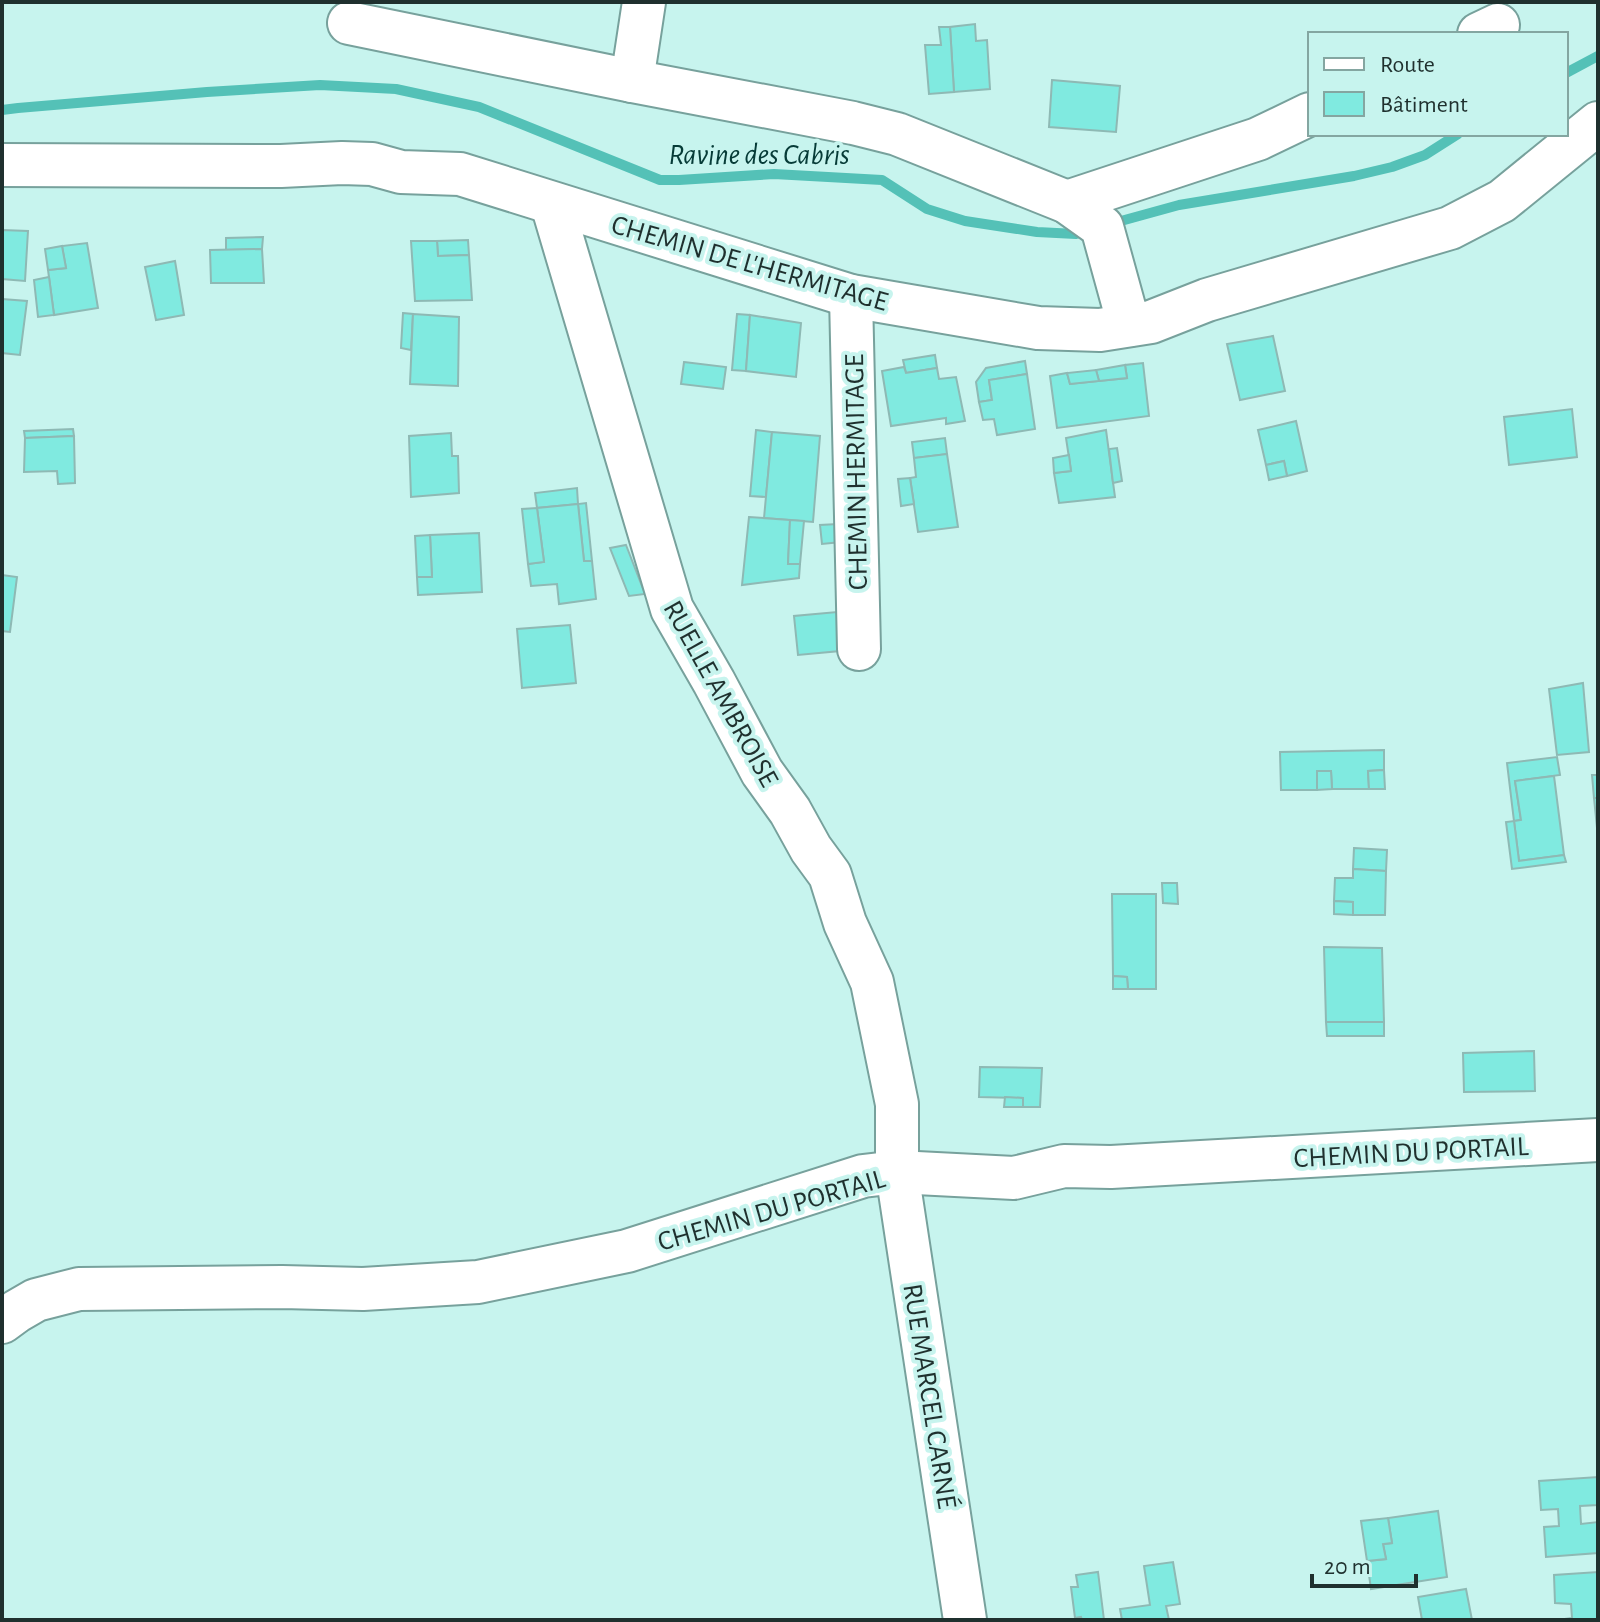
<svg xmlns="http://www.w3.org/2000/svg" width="1600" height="1622" font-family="'Alegreya Sans',sans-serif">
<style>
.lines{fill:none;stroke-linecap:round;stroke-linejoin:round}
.stream{stroke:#54c1b7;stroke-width:10}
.building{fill:#80eae0;stroke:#8eb9b4;stroke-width:2}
.minor-casing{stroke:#77a19c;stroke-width:46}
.minor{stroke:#fff;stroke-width:42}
.labels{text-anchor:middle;stroke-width:8;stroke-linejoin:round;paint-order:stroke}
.street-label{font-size:28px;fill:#1f302e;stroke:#c7f4ee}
.water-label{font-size:30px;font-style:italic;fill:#063b37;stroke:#c7f4ee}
</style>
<rect width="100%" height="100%" fill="#c7f4ee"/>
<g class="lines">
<!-- stream -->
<g class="stream">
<polyline points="1566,73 1598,56"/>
<polyline points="2,110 18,108 207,92 320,85 396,89 479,107 660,180 679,180 774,174 882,180 927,209 965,221 1037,232 1076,234 1087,231"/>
<polyline points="1110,224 1179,205 1354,176 1392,167 1425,155 1458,134"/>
</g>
</g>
<!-- building -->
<g class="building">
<polygon points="975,24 976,41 987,40 990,89 954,92 950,27"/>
<polygon points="939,27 950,27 954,92 929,94 925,45 941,45"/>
<polygon points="1052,80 1120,86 1116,132 1049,127"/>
<polygon points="2,230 28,231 25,281 2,279"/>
<polygon points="263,237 262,249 226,250 226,238"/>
<polygon points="468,240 469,255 438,256 437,241"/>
<polygon points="411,241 437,241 438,256 469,255 472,300 415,301"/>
<polygon points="87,243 98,308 54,315 48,270 66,268 62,246"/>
<polygon points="62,246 66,268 48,270 45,249"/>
<polygon points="262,249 264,283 211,283 210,250"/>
<polygon points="175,261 184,315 156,320 145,267"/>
<polygon points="49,277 54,315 38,317 34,280"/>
<polygon points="2,299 27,301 20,355 2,353"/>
<polygon points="403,313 413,314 411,350 401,348"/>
<polygon points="413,314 459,317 458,386 410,384"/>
<polygon points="737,314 750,315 746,371 732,370"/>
<polygon points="750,315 801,323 796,377 746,371"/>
<polygon points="1273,336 1285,391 1240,400 1227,344"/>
<polygon points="935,355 937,368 906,373 903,360"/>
<polygon points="1025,361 1027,374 989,380 992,400 979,402 976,382 986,368"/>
<polygon points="684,362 726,367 723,389 681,384"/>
<polygon points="1143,363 1149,416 1057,428 1050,376 1067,373 1070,384 1127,378 1125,365"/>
<polygon points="1125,365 1127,378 1099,381 1096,370"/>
<polygon points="904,367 906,373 937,368 939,379 956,377 965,421 946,424 946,418 891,426 882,371"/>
<polygon points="1096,370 1099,381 1070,384 1067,373"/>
<polygon points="1027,374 1035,429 997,435 994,419 983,420 979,402 992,400 989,380"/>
<polygon points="1572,409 1577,457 1509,465 1504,417"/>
<polygon points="1296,421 1307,471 1287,476 1284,461 1266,465 1258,430"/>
<polygon points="73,429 74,436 25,438 24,431"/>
<polygon points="756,430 772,432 766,497 750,496"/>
<polygon points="1106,430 1115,497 1059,503 1054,473 1071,471 1066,438"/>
<polygon points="772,432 820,436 813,522 764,518"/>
<polygon points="451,433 452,456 458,456 459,493 411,497 409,436"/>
<polygon points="74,436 75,483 58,484 57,471 24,472 25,438"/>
<polygon points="945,438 947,454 914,458 912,442"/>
<polygon points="1117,448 1122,481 1113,483 1109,449"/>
<polygon points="947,454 958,527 918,532 910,478 916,477 914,458"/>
<polygon points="1069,455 1071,471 1054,473 1053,458"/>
<polygon points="1284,461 1287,476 1269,480 1266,465"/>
<polygon points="910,478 914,504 901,506 898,479"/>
<polygon points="577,488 578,504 537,508 535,493"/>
<polygon points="586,503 592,561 584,561 578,504"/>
<polygon points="578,504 584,561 592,561 596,599 559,604 557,584 531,586 528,564 544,562 537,508"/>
<polygon points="537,508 544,562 528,564 522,509"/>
<polygon points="749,517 790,520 788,564 800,564 799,578 742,585"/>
<polygon points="790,520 804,521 800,564 788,564"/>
<polygon points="838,524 841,542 822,544 820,525"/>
<polygon points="479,533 482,592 418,595 417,577 432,577 430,535"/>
<polygon points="430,535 432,577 417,577 415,536"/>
<polygon points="626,545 645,594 629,596 610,548"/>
<polygon points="2,575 17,577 10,632 2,631"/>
<polygon points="837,612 840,651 798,655 794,616"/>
<polygon points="570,625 576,683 522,688 517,629"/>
<polygon points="1583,683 1589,752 1557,755 1549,689"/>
<polygon points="1384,750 1384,770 1368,771 1369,789 1332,789 1331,771 1317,771 1317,790 1281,790 1280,752"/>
<polygon points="1557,757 1560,775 1515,781 1521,820 1514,821 1507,763"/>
<polygon points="1384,770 1385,789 1369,789 1368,771"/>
<polygon points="1317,771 1331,771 1332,789 1317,790"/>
<polygon points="1592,775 1598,775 1598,798 1594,798"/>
<polygon points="1554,776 1564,855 1519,861 1514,821 1521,820 1515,781"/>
<polygon points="1594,798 1598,798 1598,838"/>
<polygon points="1514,821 1519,861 1564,855 1566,862 1512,869 1506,822"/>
<polygon points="1354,848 1387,850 1386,871 1353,869"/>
<polygon points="1353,869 1386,871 1385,915 1353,915 1353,902 1334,901 1335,878 1353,878"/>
<polygon points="1162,883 1177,883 1178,904 1163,903"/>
<polygon points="1112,894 1156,894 1156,989 1128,989 1127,977 1113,976"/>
<polygon points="1334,901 1353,902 1353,915 1334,914"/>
<polygon points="1324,947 1382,948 1384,1022 1326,1022"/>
<polygon points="1113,976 1127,977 1128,989 1113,989"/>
<polygon points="1326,1022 1384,1022 1384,1036 1327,1036"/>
<polygon points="1534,1051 1535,1091 1464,1092 1463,1053"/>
<polygon points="980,1067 1042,1068 1040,1107 1023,1107 1023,1098 979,1097"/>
<polygon points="1005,1097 1023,1098 1023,1107 1004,1107"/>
<polygon points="1598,1477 1598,1505 1580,1506 1581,1524 1598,1522 1598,1553 1546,1557 1544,1527 1559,1526 1558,1509 1541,1510 1539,1481"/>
<polygon points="1438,1511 1447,1577 1371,1589 1367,1561 1386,1559 1383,1544 1392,1543 1388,1518"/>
<polygon points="1388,1518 1392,1543 1383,1544 1386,1559 1367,1561 1361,1521"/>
<polygon points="1173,1562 1180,1604 1166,1606 1169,1620 1122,1620 1120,1609 1150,1605 1144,1566"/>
<polygon points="1098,1572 1104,1620 1082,1620 1081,1617 1075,1618 1071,1587 1078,1587 1076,1575"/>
<polygon points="1598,1572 1598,1620 1557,1620 1572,1618 1571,1604 1555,1603 1554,1575"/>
<polygon points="1466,1589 1472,1620 1422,1620 1418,1597"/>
</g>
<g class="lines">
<!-- minor casing -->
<g class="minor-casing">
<g id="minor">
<polyline points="349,23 632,81 853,123 897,134 1067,202 1102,227 1129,325"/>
<polyline points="1479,34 1498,25"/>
<polyline points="632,81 644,2"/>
<polyline points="2,165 281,166 342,163 372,164 401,172 460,174 851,296 1038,328 1100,330 1151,322 1207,300 1450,228 1502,201 1598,123"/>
<polyline points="1067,202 1258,139 1310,114"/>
<polyline points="552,204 672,609 714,682 762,772 790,811 811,849 830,875 845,923 872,982 897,1104 897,1172 965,1620"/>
<polyline points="851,296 859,649"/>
<polyline points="2,1322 17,1311 36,1300 79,1289 282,1287 363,1289 478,1282 627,1251 863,1176 897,1172 1014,1178 1064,1166 1111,1167 1598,1140"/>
</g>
</g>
<!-- minor -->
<use href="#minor" class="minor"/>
</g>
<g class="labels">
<!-- street labels -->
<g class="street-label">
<text transform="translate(750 262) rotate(16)" y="10">CHEMIN DE L'HERMITAGE</text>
<text transform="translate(855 472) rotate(-91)" y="10">CHEMIN HERMITAGE</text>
<text transform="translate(722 693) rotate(61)" y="10">RUELLE AMBROISE</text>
<text transform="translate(1411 1151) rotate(-3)" y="10">CHEMIN DU PORTAIL</text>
<text transform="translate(771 1209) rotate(-16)" y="10">CHEMIN DU PORTAIL</text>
<text transform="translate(931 1396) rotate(81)" y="10">RUE MARCEL CARNÉ</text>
</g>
<!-- water labels -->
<g class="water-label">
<text x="759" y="164">Ravine des Cabris</text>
</g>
</g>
<!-- border -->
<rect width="1600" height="1622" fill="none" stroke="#1f302e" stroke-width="8"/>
<!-- legend -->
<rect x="1308" y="32" width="260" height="104" fill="#c7f4ee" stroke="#84a6a1" stroke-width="2"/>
<rect x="1324" y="58" width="40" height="12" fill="#ffffff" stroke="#84a6a1" stroke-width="2"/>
<text x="1380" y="72" font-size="24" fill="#1f302e">Route</text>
<rect x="1324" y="92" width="40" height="24" fill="#80eae0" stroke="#84a6a1" stroke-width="2"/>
<text x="1380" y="112" font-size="24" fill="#1f302e">Bâtiment</text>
<!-- scale -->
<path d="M1312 1574v12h104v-12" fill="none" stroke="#1f302e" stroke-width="4"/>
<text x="1324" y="1574" font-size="24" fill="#1f302e" stroke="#c7f4ee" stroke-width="6" paint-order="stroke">20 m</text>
</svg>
